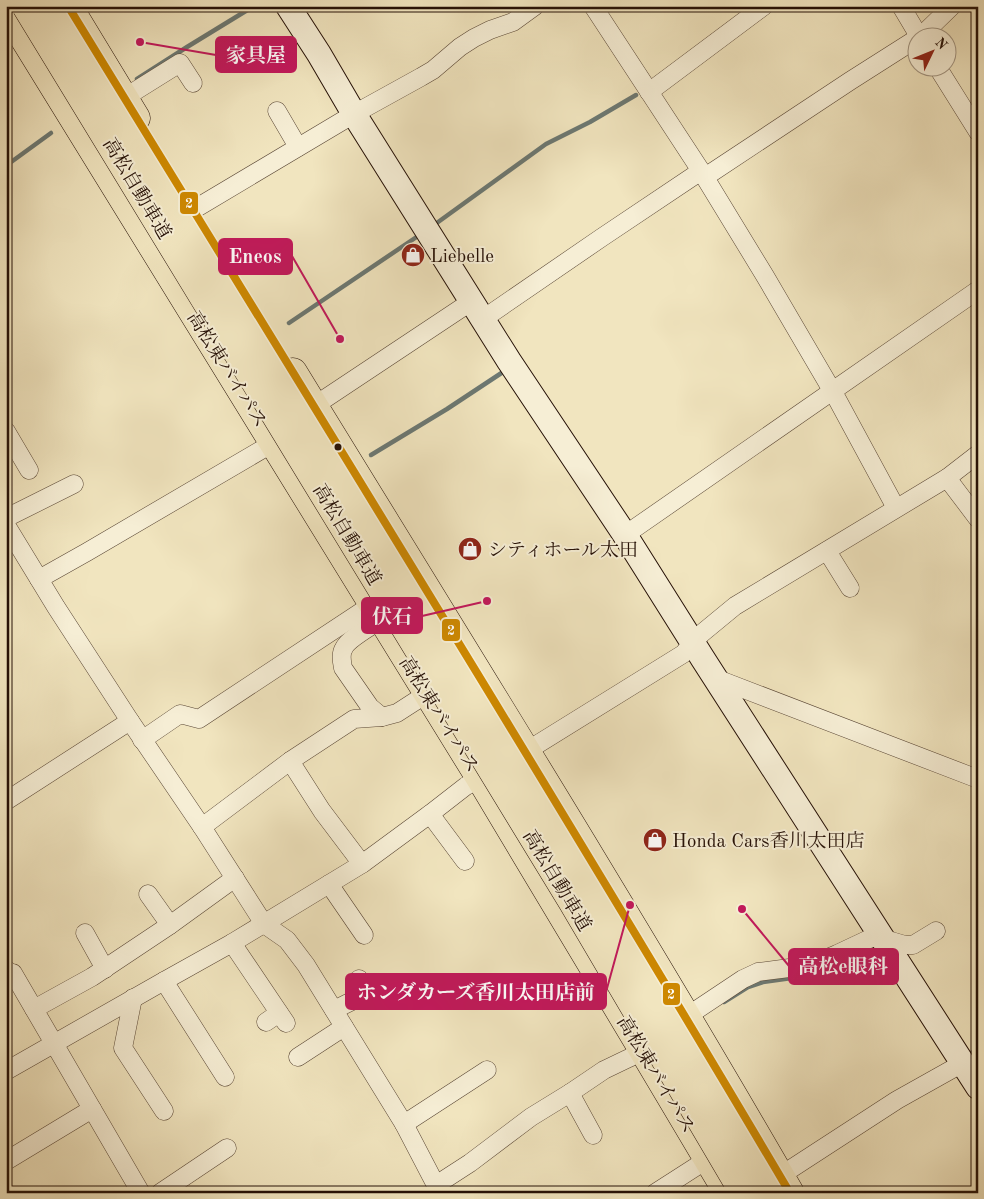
<svg xmlns="http://www.w3.org/2000/svg" width="984" height="1199" font-family="'Old Standard TT','Noto Serif JP',serif">
<style>
.lines{fill:none;stroke-linecap:round;stroke-linejoin:round}
.stream{stroke:#6c7872;stroke-width:4.5}
.street-casing{stroke:#584534;stroke-width:19}
.secondary-casing{stroke:#251006;stroke-width:26}
.highway-casing{stroke:#251006;stroke-width:29}
.street{stroke:#f6eed5;stroke-width:18}
.secondary{stroke:#f6eed5;stroke-width:24}
.highway{stroke:#f1e5bf;stroke-width:28}
.highway-bridge-casing{stroke:#251006;stroke-width:29;stroke-linecap:butt}
.highway-bridge{stroke:#f1e5bf;stroke-width:28}
.bus-1-casing{stroke:#f6eed5;stroke-width:11}
.bus-1{stroke:#cd8801;stroke-width:8}
.bus-dot{fill:#251006;stroke:#f6eed5;stroke-width:2}
.labels{text-anchor:middle;stroke-width:4;stroke-linejoin:round;paint-order:stroke}
.street-label{font-size:19px;fill:#251006;stroke:#f6eed5}
.poi-label{font-size:19px;fill:#251006;stroke:#f6eed5;text-anchor:start}
.leader{fill:none;stroke:#c2185b;stroke-width:2}
.callout-dot{fill:#c2185b;stroke:#f6eed5;stroke-width:2}
.callout{fill:#c2185b;stroke:#c2185b;stroke-width:2}
.callout-label{font-size:20px;text-anchor:middle;font-weight:bold;fill:#fff}
.line-badge{stroke:#f6eed5;stroke-width:2}
.badge-label{font-size:14px;text-anchor:middle;font-weight:bold;fill:#fff}
</style>
<rect width="100%" height="100%" fill="#f1e5bf"/>
<filter id="stains"><feTurbulence type="fractalNoise" baseFrequency=".004" numOctaves="4"/><feColorMatrix values="0 0 0 0 .2 0 0 0 0 .09 0 0 0 0 .02 0 0 0 .5 -.17"/></filter>
<radialGradient id="worn" r=".72"><stop offset=".6" stop-color="#630" stop-opacity="0"/><stop offset="1" stop-color="#630" stop-opacity=".3"/></radialGradient>
<g class="lines">
<!-- stream -->
<g class="stream">
<polyline points="137,79 187,47 254,6"/>
<polyline points="7,165 51,133"/>
<polyline points="434,225 546,144 590,122 636,95"/>
<polyline points="289,323 421,234"/>
<polyline points="371,455 447,409 506,370"/>
<polyline points="724,1002 748,987 763,982 799,977 824,970 844,964 875,947 878,950"/>
<polyline points="970,1057 968,1055 978,1049"/>
</g>
<!-- street casing -->
<g class="street-casing">
<g id="street">
<polyline points="593,6 701,171 765,276 837,399 896,508"/>
<polyline points="901,6 920,38"/>
<polyline points="919,38 952,6"/>
<polyline points="938,68 978,132"/>
<polyline points="649,92 764,6"/>
<polyline points="124,98 180,63 193,83"/>
<polyline points="277,111 298,147"/>
<polyline points="705,177 850,81 916,39"/>
<polyline points="193,210 354,114 421,77 433,70 460,47 474,38 490,30 513,22 535,6"/>
<polyline points="483,319 601,238 701,171"/>
<polyline points="314,406 472,301"/>
<polyline points="6,431 29,470"/>
<polyline points="947,478 978,519"/>
<polyline points="6,518 74,484"/>
<polyline points="6,525 56,607 130,721 202,827 264,924 287,940 306,965 404,1124 440,1193"/>
<polyline points="625,535 978,290"/>
<polyline points="827,551 850,588"/>
<polyline points="39,579 87,552 273,443"/>
<path d="M382,619c-9,6 -34,20 -38,29 -4,6 -2,14 -1,20l27,39 12,10"/>
<polyline points="715,678 978,779"/>
<polyline points="142,740 180,714 199,719 373,604"/>
<polyline points="517,757 683,654 701,634 735,606 947,478 978,454"/>
<polyline points="290,761 322,811 362,864"/>
<polyline points="6,801 130,721"/>
<polyline points="430,814 465,861"/>
<polyline points="202,827 290,761 354,719 382,717 397,713 428,693"/>
<polyline points="329,884 364,935"/>
<polyline points="148,894 170,925"/>
<polyline points="85,933 105,969"/>
<polyline points="232,943 286,1023"/>
<polyline points="6,969 8,972 13,973 141,1193"/>
<polyline points="164,981 225,1077"/>
<polyline points="133,998 123,1048 164,1111"/>
<polyline points="34,1009 92,977 170,925 235,878"/>
<polyline points="334,1010 366,994 359,979"/>
<polyline points="686,1017 743,979 758,972 797,967 818,962 837,954 871,938 881,938 905,945 913,945 936,931"/>
<polyline points="266,1022 279,1013"/>
<polyline points="298,1057 344,1027"/>
<polyline points="6,1071 164,981 232,943 362,864 430,814 466,786 488,774"/>
<polyline points="570,1093 593,1135"/>
<polyline points="404,1124 487,1070"/>
<polyline points="6,1161 92,1109"/>
<polyline points="780,1176 897,1100 963,1063"/>
<polyline points="436,1185 470,1163 531,1117 570,1093 604,1070 629,1058 643,1050"/>
<polyline points="160,1193 227,1148"/>
<polyline points="655,1193 708,1159"/>
</g>
</g>
<!-- secondary casing -->
<g class="secondary-casing">
<polyline id="secondary" points="288,6 319,54 354,114 509,361 625,535 703,659 978,1087"/>
</g>
<!-- highway casing -->
<g class="highway-casing">
<g id="highway">
<polyline points="68,6 136,118"/>
<polyline points="6,9 480,778 643,1050 728,1193"/>
<path d="M293,372c167,272 337,544 497,821"/>
</g>
</g>
<!-- street -->
<use href="#street" class="street"/>
<!-- secondary -->
<use href="#secondary" class="secondary"/>
<!-- highway -->
<use href="#highway" class="highway"/>
<!-- highway-bridge casing -->
<g class="highway-bridge-casing">
<g id="highway-bridge">
<polyline points="26,6 572,901 744,1193"/>
<polyline points="51,6 245,319 592,890 772,1193"/>
</g>
</g>
<!-- highway-bridge -->
<use href="#highway-bridge" class="highway-bridge"/>
<!-- bus-1 casing -->
<g class="bus-1-casing">
<path id="bus-1" d="M68,6c242,395 486,788 722,1187"/>
</g>
<!-- bus-1 -->
<use href="#bus-1" class="bus-1"/>
</g>
<!-- icons -->
<defs>
<g id="shop-disc" transform="scale(1.25)"><circle r="9.5" fill="#8f2418" stroke="#f6eed5"/><path d="M-5-2.5h2.3a2.7 3.5 0 0 1 5.4 0H5L5.5 6h-11ZM-1.5-2.5h3a1.5 2.3 0 0 0-3 0Z" fill="#fff"/></g>
</defs>
<g fill-rule="evenodd">
<use href="#shop-disc" x="413" y="255"/>
<use href="#shop-disc" x="470" y="549"/>
<use href="#shop-disc" x="655" y="840"/>
</g>
<!-- markers -->
<circle class="bus-dot" cx="338" cy="447" r="4.5"/>
<g class="labels">
<!-- street labels -->
<g class="street-label">
<text transform="translate(138 188) rotate(59)" y="7">高松自動車道</text>
<text transform="translate(228 369) rotate(58)" y="7">高松東バイパス</text>
<text transform="translate(348 534) rotate(59)" y="7">高松自動車道</text>
<text transform="translate(440 714) rotate(58)" y="7">高松東バイパス</text>
<text transform="translate(558 880) rotate(59)" y="7">高松自動車道</text>
<text transform="translate(657 1074) rotate(59)" y="7">高松東バイパス</text>
</g>
<!-- poi labels -->
<g class="poi-label">
<text x="430" y="262">Liebelle</text>
<text x="488" y="556">シティホール太田</text>
<text x="672" y="847">Honda Cars香川太田店</text>
</g>
</g>
<!-- callouts -->
<path class="leader" d="M140 42L216 55M340 339L292 256M487 601L422 616M742 909L789 966M630 905L606 992"/>
<g class="callout-dot">
<circle cx="140" cy="42" r="5"/>
<circle cx="340" cy="339" r="5"/>
<circle cx="487" cy="601" r="5"/>
<circle cx="742" cy="909" r="5"/>
<circle cx="630" cy="905" r="5"/>
</g>
<g class="callout">
<rect x="216" y="37" width="80" height="35" rx="5"/>
<rect x="219" y="239" width="73" height="35" rx="5"/>
<rect x="362" y="598" width="60" height="35" rx="5"/>
<rect x="789" y="949" width="109" height="35" rx="5"/>
<rect x="346" y="974" width="260" height="35" rx="5"/>
</g>
<g class="callout-label">
<text x="256" y="62">家具屋</text>
<text x="255" y="263">Eneos</text>
<text x="392" y="623">伏石</text>
<text x="843" y="973">高松e眼科</text>
<text x="476" y="999">ホンダカーズ香川太田店前</text>
</g>
<g class="line-badge">
<rect x="179" y="191" width="20" height="24" rx="5" fill="#cd8801"/>
<rect x="441" y="618" width="20" height="24" rx="5" fill="#cd8801"/>
<rect x="662" y="982" width="19" height="24" rx="5" fill="#cd8801"/>
</g>
<g class="badge-label">
<text x="189" y="208">2</text>
<text x="451" y="635">2</text>
<text x="671" y="999">2</text>
</g>
<!-- margin -->
<rect width="984" height="1199" fill="none" stroke="#f1e5bf" stroke-width="25"/>
<rect x="8" y="8" width="969" height="1184" fill="none" stroke="#251006" stroke-width="2.5"/>
<rect x="12" y="12" width="959" height="1174" fill="none" stroke="#251006"/>
<!-- north arrow -->
<g transform="translate(932 52) rotate(47)"><circle r="24" fill="#f6eed5" stroke="#a29582"/>
<path d="M0-4L9 19L0 12L-9 19Z" fill="#8f2418"/>
<text y="-8" font-size="14" font-weight="bold" text-anchor="middle" fill="#251006">N</text>
</g>
<rect width="100%" height="100%" filter="url(#stains)"/>
<rect width="100%" height="100%" fill="url(#worn)"/>
</svg>
